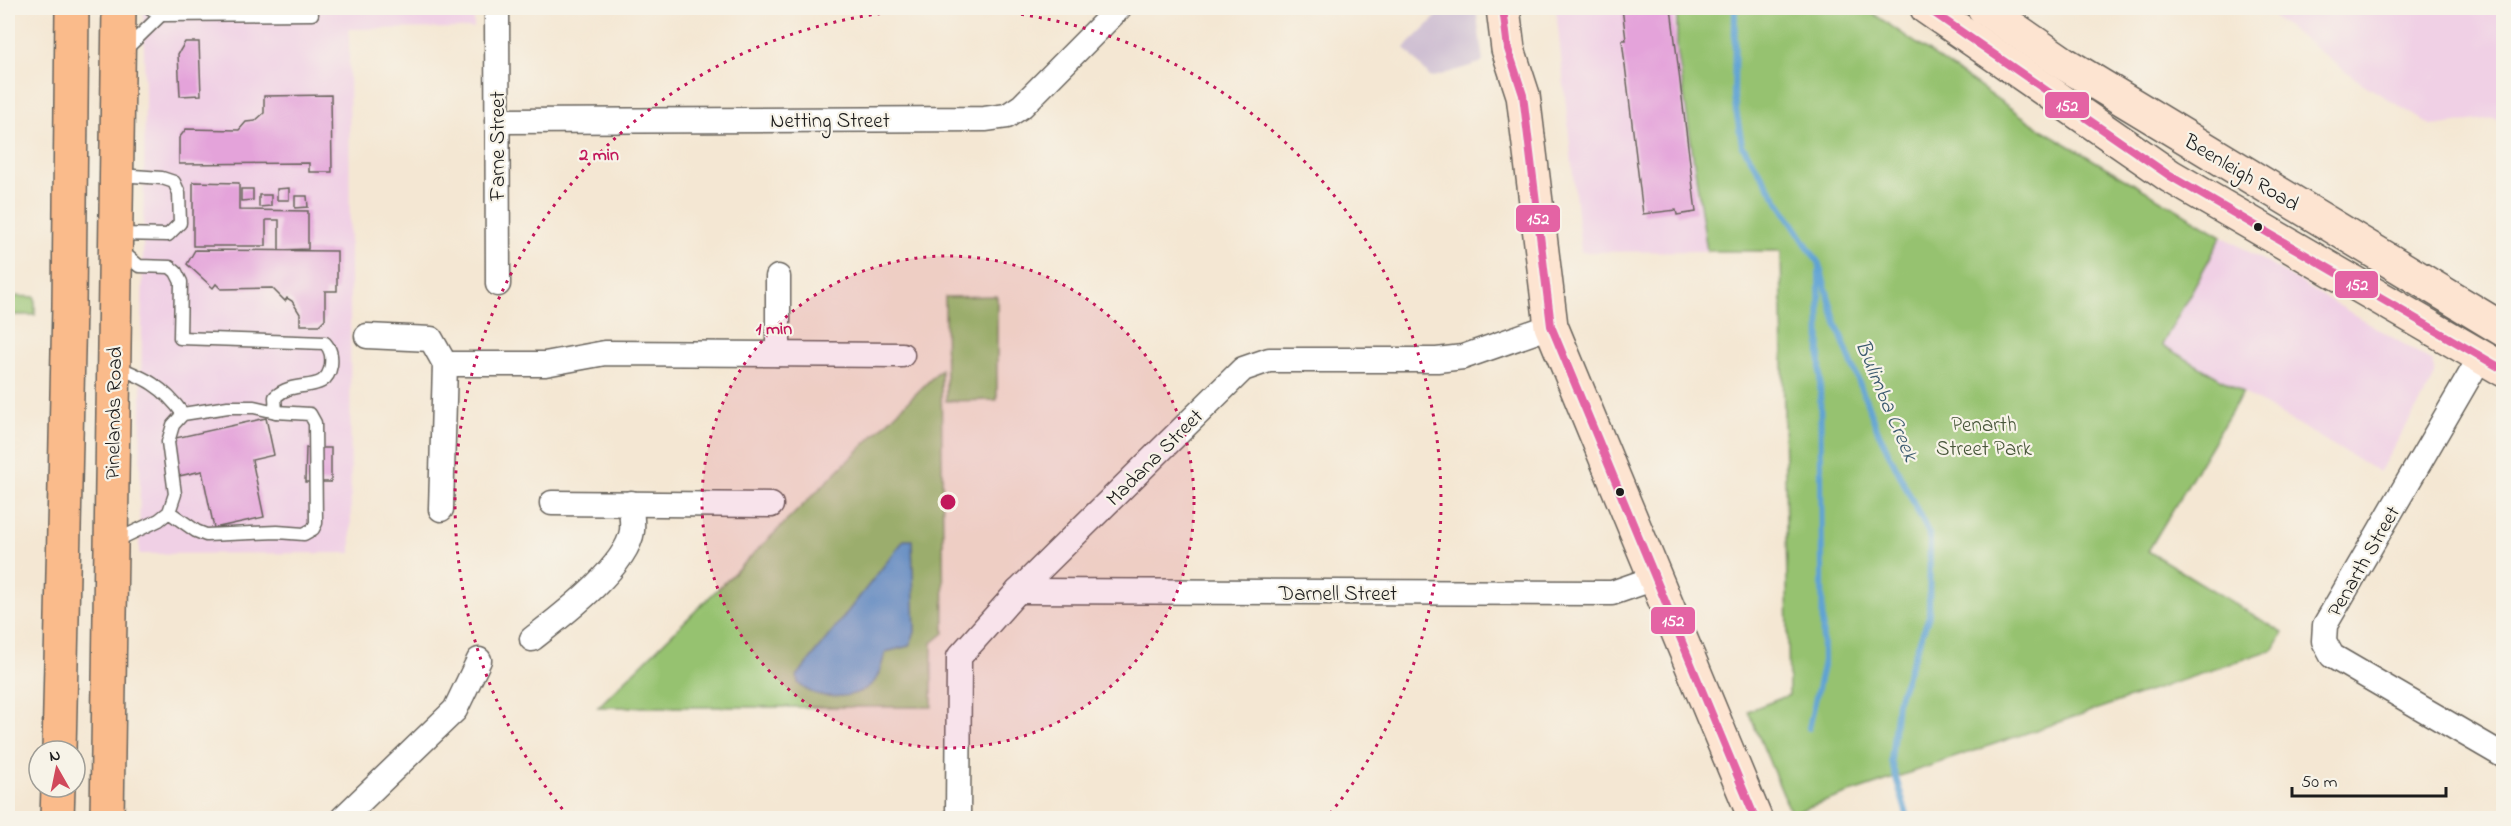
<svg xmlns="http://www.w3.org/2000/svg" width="2511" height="826" font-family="'Indie Flower',sans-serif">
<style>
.built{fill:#f0d0e5}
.industrial{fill:#cebed2}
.green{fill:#96c270;stroke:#596f46;stroke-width:1.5}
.water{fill:#5ea3d3;stroke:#3d6078;stroke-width:1.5}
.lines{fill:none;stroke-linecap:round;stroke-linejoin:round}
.stream{stroke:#5ea3d3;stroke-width:6}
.building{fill:#e4a3da}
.service-casing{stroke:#68635c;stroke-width:15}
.minor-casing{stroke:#68635c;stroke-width:27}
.secondary-casing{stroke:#68635c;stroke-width:36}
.primary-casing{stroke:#68635c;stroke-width:36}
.service{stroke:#fff;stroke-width:12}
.minor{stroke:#fff;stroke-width:24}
.secondary{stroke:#fde4d1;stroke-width:33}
.primary{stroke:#fabb8b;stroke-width:33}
.bus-1-casing{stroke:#f7f3e8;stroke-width:12}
.bus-1{stroke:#e463a4;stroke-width:8}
.ring{fill:none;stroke:#c2185b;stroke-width:3;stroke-dasharray:3 6}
.bus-dot{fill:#1c1c1c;stroke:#f7f3e8;stroke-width:2}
.labels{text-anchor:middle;stroke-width:4.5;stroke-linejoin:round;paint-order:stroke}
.street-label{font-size:21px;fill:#1c1c1c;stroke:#f7f3e8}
.park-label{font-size:21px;fill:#475639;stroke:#f7f3e8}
.water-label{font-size:22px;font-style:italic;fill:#3a596e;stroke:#f7f3e8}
.centre{fill:#c2185b;stroke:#f7f3e8;stroke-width:3}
.ring-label{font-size:18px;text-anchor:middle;font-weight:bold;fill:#c2185b;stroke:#f7f3e8;stroke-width:4.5;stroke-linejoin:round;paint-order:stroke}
.line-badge{stroke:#f7f3e8;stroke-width:2}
.badge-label{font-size:16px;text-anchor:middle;font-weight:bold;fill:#fff}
</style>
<rect width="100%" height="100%" fill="#f7f3e8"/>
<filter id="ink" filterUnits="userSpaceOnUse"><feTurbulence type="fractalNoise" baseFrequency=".0167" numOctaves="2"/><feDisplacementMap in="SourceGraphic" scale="12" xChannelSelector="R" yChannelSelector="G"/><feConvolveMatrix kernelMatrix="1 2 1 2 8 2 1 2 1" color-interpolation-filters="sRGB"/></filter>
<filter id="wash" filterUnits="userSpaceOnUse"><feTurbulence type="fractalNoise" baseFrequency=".008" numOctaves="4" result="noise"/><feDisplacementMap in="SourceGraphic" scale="24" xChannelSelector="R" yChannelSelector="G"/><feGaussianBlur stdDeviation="1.35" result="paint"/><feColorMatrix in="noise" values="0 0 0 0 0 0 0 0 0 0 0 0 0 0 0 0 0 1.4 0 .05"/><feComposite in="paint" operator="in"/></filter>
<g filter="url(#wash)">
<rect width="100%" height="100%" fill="#f4e7d3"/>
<!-- built -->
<g class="built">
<polygon points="143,8 474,8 474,28 349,29 351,553 139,554 145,95"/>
<polygon points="1556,8 1677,8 1677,47 1707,251 1581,252"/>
<polygon points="2262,8 2503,8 2503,126 2494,118 2432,126 2360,82"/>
<polygon points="2222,236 2432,361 2435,374 2431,384 2379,472 2162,345"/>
</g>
<!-- industrial -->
<polygon class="industrial" points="1445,8 1476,8 1483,62 1431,78 1405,48"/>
<!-- green -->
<g class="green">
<polygon points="1677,8 1865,8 2041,129 2222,236 2162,345 2243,392 2148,551 2283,633 2274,649 1791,813 1748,711 1789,695 1781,251 1707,251 1677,47"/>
<polygon points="8,296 35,297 35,315 8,315"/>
<polygon points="997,296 997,400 946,401 945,297"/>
<polygon points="941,369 944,633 932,643 932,707 598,707"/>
</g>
<!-- water -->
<path class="water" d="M904,540h8l3,92 -6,14 -23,6c-4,9 -6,25 -13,31 -19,18 -58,18 -75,0l-1,-7z"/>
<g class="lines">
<!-- stream -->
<g class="stream">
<polyline points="1735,8 1734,98 1742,145 1819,264 1836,323 1877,429 1930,536 1929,616 1897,702 1891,761 1908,818"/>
<polyline points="1809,728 1823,666 1819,272"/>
</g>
</g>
<g id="blocks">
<!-- building -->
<g class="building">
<polygon points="1622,8 1671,8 1696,212 1677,215 1676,210 1643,214 1622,40 1626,40"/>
<polygon points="185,42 199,42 201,95 180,96 178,54"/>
<polygon points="331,95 332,172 309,172 309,163 179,164 179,138 186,129 239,130 246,122 255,121 264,113 264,96"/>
<polygon points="193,182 239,183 239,210 308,211 308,249 279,250 279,220 266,220 266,246 193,246"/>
<polygon points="289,188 289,200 277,200 277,189"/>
<polygon points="241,189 253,189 253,200 241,201"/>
<polygon points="259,195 271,195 271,206 259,207"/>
<polygon points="295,196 307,196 308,207 295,208"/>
<polygon points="195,250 337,251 337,291 325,291 325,319 319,325 300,325 300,314 292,301 287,298 285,301 272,288 221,289 216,284 213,288 187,264"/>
<polygon points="266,418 274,455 252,460 264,517 214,528 202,471 179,476 171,439"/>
<polygon points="306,448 331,448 331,482 305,482"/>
</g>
</g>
</g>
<g filter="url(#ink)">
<use href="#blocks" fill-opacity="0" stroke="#68635c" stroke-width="1.5"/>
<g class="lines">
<!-- service casing -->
<g class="service-casing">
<g id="service">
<polyline points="150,8 161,15 312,14"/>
<polyline points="124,51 161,15 161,9"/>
<polyline points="118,234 168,235 180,223 179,193 174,182 162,178 119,175"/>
<path d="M119,249l20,17 31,1 6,5 5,10 -1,56 145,5c6,7 7,13 6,22 -5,31 -35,12 -56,32l1,15"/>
<path d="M115,366c30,12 48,20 68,48"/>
<polyline points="113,542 159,520 169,512 175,494 168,442 173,425 183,414 228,407 254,407 276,412 310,414 315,423 316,523 313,529 304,534 277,532 206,535 196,531 169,512"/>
</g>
</g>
<!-- minor casing -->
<g class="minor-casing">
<g id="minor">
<polyline points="497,8 498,284"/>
<polyline points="497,121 985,119 1007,116 1022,106 1119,8"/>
<polyline points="367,336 431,339 445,364 441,509"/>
<polyline points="778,354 778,277"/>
<polyline points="2480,358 2325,625 2324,641 2332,656 2504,756"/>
<polyline points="445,364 545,364 605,353 902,355"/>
<polyline points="552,503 771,505"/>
<polyline points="1018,591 1612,593 1655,578"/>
<path d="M532,639c28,-22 95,-72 100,-108 1,-8 -1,-19 -1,-28"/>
<polyline points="343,818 455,710 479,660"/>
<polyline points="958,818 959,657 1018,591 1243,369 1269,360 1437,360 1463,357 1551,326"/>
</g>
</g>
<!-- secondary casing -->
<g class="secondary-casing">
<g id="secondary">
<polyline points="1503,8 1508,49 1523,95 1551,326 1755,818"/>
<polyline points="1927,8 2170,176 2504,370"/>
<polyline points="1984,8 2065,64 2504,330"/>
</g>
</g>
<!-- primary casing -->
<g class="primary-casing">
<g id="primary">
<polyline points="59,751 69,306 72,8"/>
<polyline points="57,818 58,787"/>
<polyline points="107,818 119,8"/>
</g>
</g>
<!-- service -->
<use href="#service" class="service"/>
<!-- minor -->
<use href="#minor" class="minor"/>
<!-- secondary -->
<use href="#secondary" class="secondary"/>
<!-- primary -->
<use href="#primary" class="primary"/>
<!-- bus-1 casing -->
<g class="bus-1-casing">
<g id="bus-1">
<polyline points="1503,8 1508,49 1523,95 1551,326 1755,818"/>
<polyline points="1927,8 2170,176 2504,370"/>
</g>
</g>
<!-- bus-1 -->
<use href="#bus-1" class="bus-1"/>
</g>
</g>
<!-- distance rings -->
<circle cx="948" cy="502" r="246" fill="#c2185b" fill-opacity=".12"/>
<g class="ring">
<circle cx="948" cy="502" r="246"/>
<path d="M568 816A493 493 0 1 1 1328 816"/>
</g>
<!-- markers -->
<g class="bus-dot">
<circle cx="2258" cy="227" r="5"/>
<circle cx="1620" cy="492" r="5"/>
</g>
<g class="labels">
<!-- street labels -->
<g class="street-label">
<text x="830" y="127">Netting Street</text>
<text transform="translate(497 146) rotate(-90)" y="7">Farne Street</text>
<text transform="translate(2242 172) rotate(31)" y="7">Beenleigh Road</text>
<text transform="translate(113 413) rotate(-89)" y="7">Pinelands Road</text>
<text transform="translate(1154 457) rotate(-45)" y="7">Madana Street</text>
<text transform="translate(2363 561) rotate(-60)" y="7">Penarth Street</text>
<text x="1338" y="600">Darnell Street</text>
</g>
<!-- park labels -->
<g class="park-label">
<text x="1984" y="431">Penarth<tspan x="1984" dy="24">Street Park</tspan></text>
</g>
<!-- water labels -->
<g class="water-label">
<text transform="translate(1888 400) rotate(67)" y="8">Bulimba Creek</text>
</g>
</g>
<circle cx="948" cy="502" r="9" class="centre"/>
<g class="ring-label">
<text x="599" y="160">2 min</text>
<text x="774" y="334">1 min</text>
</g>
<g class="line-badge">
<rect x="2044" y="91" width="46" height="28" rx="6" fill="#e463a4"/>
<rect x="1515" y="204" width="46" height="29" rx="6" fill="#e463a4"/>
<rect x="2334" y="270" width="45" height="29" rx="6" fill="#e463a4"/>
<rect x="1650" y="606" width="46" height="29" rx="6" fill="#e463a4"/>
</g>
<g class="badge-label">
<text x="2067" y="111">152</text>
<text x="1538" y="224">152</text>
<text x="2357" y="290">152</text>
<text x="1673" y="626">152</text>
</g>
<!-- margin -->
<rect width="2511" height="826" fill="none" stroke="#f7f3e8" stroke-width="30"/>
<!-- north arrow -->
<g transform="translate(57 769) rotate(351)"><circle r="28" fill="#f7f3e8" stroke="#9f9d96" stroke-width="1.5"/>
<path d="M0-4.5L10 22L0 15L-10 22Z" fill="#d1495b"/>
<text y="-9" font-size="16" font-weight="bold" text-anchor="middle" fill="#1c1c1c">N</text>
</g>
<!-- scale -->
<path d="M2292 787v9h154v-9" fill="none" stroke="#1c1c1c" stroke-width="3"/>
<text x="2301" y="787" font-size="18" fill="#1c1c1c" stroke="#f7f3e8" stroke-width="4.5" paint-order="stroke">50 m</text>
</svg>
